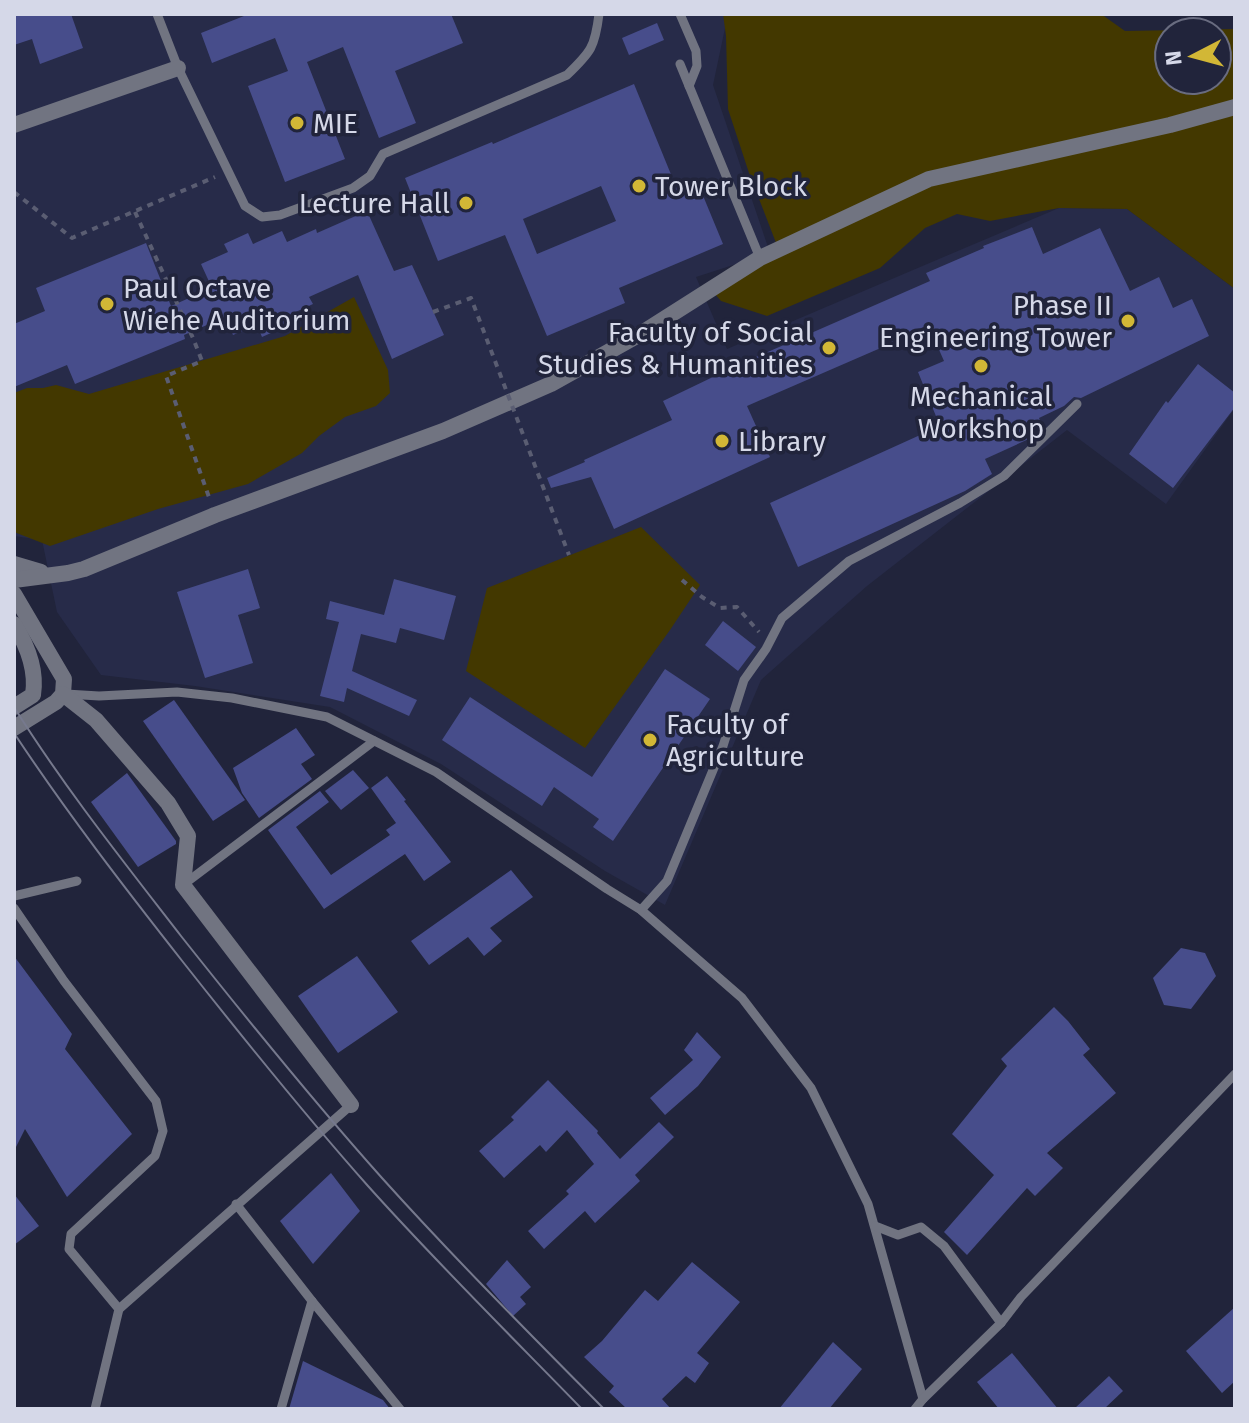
<svg xmlns="http://www.w3.org/2000/svg" width="1249" height="1423" font-family="'Fira Sans',sans-serif">
<style>
.built{fill:#272b49}
.green{fill:#433800;fill-rule:evenodd}
.building{fill:#474d8b;fill-rule:evenodd}
.lines{fill:none;stroke-linecap:round;stroke-linejoin:round}
.path{stroke:#5a5d72;stroke-width:4;stroke-dasharray:6 6;stroke-linecap:butt}
.lane{stroke:#717481;stroke-width:9}
.street{stroke:#717481;stroke-width:16}
.tram{stroke:#76798d;stroke-width:2}
.path-bridge{stroke:#5a5d72;stroke-width:4;stroke-dasharray:6 6;stroke-linecap:butt}
.poi-dot{fill:#d2b736;stroke:#21243b;stroke-width:3}
.labels{text-anchor:middle;stroke-width:7;stroke-linejoin:round;paint-order:stroke}
.poi-label{font-size:28px;fill:#d5d8e8;stroke:#21243b;text-anchor:start}
</style>
<rect width="100%" height="100%" fill="#21243b"/>
<!-- built -->
<polygon class="built" points="14,14 728,14 713,85 770,253 696,277 727,349 1059,208 1127,209 1235,289 1235,408 1166,504 1067,430 867,586 761,680 665,905 605,871 441,764 330,707 195,686 101,675 57,612 42,540 14,536"/>
<!-- green -->
<g class="green">
<path d="M723,14h378l24,17 110,-2v260l-108,-80 -68,-1 -69,13 -33,-7 -32,14 -45,40 -113,48 -46,-15 -13,-15 70,-38 -29,-75 -21,-64 -2,-73zM1169,32h48v48h-48z"/>
<polygon points="354,297 388,370 390,393 376,406 345,417 319,436 302,453 248,484 158,509 50,546 14,532 14,393 27,388 43,388 56,385 89,394 285,336"/>
<polygon points="641,527 700,585 670,630 585,748 466,671 487,588"/>
</g>
<!-- building -->
<g class="building">
<polygon points="14,14 71,14 83,48 40,64 32,39 14,45"/>
<polygon points="249,14 451,14 463,43 395,71 416,123 379,138 343,47 307,62 345,159 285,182 248,86 288,71 275,38 212,63 201,33"/>
<polygon points="657,23 664,40 629,55 622,38"/>
<path d="M634,84l45,110 20,-8 24,58 -104,44 6,15 -78,33 -42,-101 -67,26 -33,-83 87,-36 1,2zM601,186l15,35 -79,33 -14,-35z"/>
<polygon points="367,211 394,271 412,265 444,335 392,359 358,275 309,297 313,304 287,316 291,324 262,337 257,325 233,335 225,317 184,335 185,339 75,384 67,365 14,387 14,324 45,311 36,288 146,243 171,306 212,288 201,264 228,252 224,244 248,233 253,244 282,231 287,242 316,229 317,233"/>
<polygon points="1032,227 1043,254 1100,228 1130,291 1159,277 1173,308 1192,299 1209,336 1081,398 1074,397 1064,406 1039,418 1043,427 1033,437 985,459 992,474 965,491 798,567 770,503 940,426 918,372 944,361 929,327 747,406 770,457 614,529 591,477 551,488 547,478 585,462 584,460 672,420 663,401 740,364 930,281 926,273 984,248 983,246"/>
<polygon points="1198,364 1235,393 1235,407 1173,488 1129,454 1166,401 1168,403"/>
<polygon points="248,569 260,608 238,615 253,663 205,678 177,592"/>
<polygon points="394,579 456,596 444,640 400,628 396,643 361,634 352,671 417,700 409,716 347,688 344,702 320,696 339,622 326,619 330,601 384,615"/>
<polygon points="723,621 756,647 738,671 705,645"/>
<polygon points="665,669 710,699 613,841 593,827 599,819 554,787 542,806 442,740 470,697 592,777"/>
<polygon points="174,700 245,800 213,821 143,721"/>
<polygon points="296,728 315,755 301,764 312,779 259,818 242,793 233,768"/>
<polygon points="353,770 369,788 341,810 325,791"/>
<polygon points="127,773 176,841 176,844 138,867 91,802"/>
<polygon points="387,776 406,800 404,801 451,862 424,881 405,854 324,909 268,830 320,791 329,802 296,827 331,875 390,835 386,830 396,823 371,788"/>
<polygon points="511,870 533,897 490,928 502,941 484,956 468,937 429,965 411,941"/>
<polygon points="1181,948 1205,953 1216,976 1191,1009 1164,1005 1153,978"/>
<polygon points="14,956 72,1034 65,1049 132,1134 67,1197 25,1129 14,1151"/>
<polygon points="357,956 398,1012 338,1053 298,996"/>
<polygon points="1054,1007 1068,1021 1090,1049 1083,1055 1116,1093 1047,1153 1063,1168 1035,1196 1027,1188 967,1255 944,1232 994,1175 952,1134 1007,1066 1001,1059"/>
<polygon points="697,1032 721,1057 698,1086 665,1115 650,1098 693,1060 684,1050"/>
<polygon points="548,1080 598,1131 597,1133 620,1159 659,1122 674,1137 635,1175 640,1181 595,1223 585,1211 544,1249 528,1231 569,1194 566,1191 594,1164 567,1130 546,1152 540,1145 504,1178 479,1151 514,1120 511,1117"/>
<polygon points="331,1173 360,1211 313,1264 280,1221"/>
<polygon points="14,1194 39,1226 14,1245"/>
<polygon points="507,1260 531,1287 520,1297 526,1304 513,1316 486,1284"/>
<polygon points="692,1262 740,1302 697,1353 709,1363 695,1383 686,1376 662,1399 671,1409 627,1409 609,1392 614,1386 584,1357 602,1341 645,1290 658,1301"/>
<polygon points="1235,1307 1235,1381 1222,1393 1186,1351"/>
<polygon points="833,1342 862,1369 829,1409 779,1409"/>
<polygon points="1012,1353 1058,1409 999,1409 977,1382"/>
<polygon points="303,1361 383,1400 390,1409 289,1409"/>
<polygon points="1109,1376 1123,1391 1104,1409 1074,1409"/>
</g>
<g class="lines">
<!-- path -->
<g class="path">
<polyline points="14,192 72,238 215,177"/>
<polyline points="135,212 193,338 202,361 166,376 210,500"/>
<polyline points="682,580 702,597 720,608 737,607 759,632"/>
</g>
<!-- lane -->
<g class="lane">
<path d="M157,14l21,54 67,138 17,11 18,-2 73,-27 17,-12 13,-22 184,-79c24,-23 28,-28 32,-61"/>
<polyline points="680,14 696,51 697,66 689,86"/>
<polyline points="680,64 760,258"/>
<polyline points="66,694 99,696 177,692 232,698 327,717 436,772 607,889 641,910 742,998 811,1088 868,1204 923,1399"/>
<polyline points="183,885 374,741"/>
<polyline points="14,896 77,881"/>
<polyline points="14,908 64,981 156,1101 163,1131 155,1156 71,1234 69,1249 119,1309 95,1409"/>
<polyline points="641,910 667,881 723,746 744,680 766,649 782,618 849,561 960,503 1004,476 1077,404"/>
<polyline points="236,1204 312,1301 400,1409"/>
<polyline points="875,1226 898,1235 921,1227 944,1246 1001,1323"/>
<polyline points="119,1309 351,1105"/>
<polyline points="281,1409 312,1301"/>
<polyline points="915,1409 923,1399 1001,1323 1021,1297 1235,1074"/>
</g>
<!-- street -->
<g class="street">
<polyline points="14,125 178,68"/>
<polyline points="14,564 41,572"/>
<polyline points="14,580 68,573 84,569 215,515 443,431 551,384 642,333 760,258 929,179 1170,125 1235,107"/>
<polyline points="14,594 64,679 63,694 56,702 14,728"/>
<path d="M14,624c13,21 23,46 19,71l-19,12"/>
<polyline points="63,694 96,720 168,803 188,836 183,885 351,1105"/>
</g>
<!-- tram -->
<g class="tram">
<path d="M14,707c50,80 109,154 167,229 65,82 131,164 201,242 71,79 147,155 222,231"/>
<path d="M14,733c53,80 110,154 169,229 60,76 121,152 185,224 69,77 142,149 214,223"/>
</g>
<!-- path-bridge -->
<polyline class="path-bridge" points="433,312 471,298 569,555"/>
</g>
<!-- markers -->
<g class="poi-dot">
<circle cx="297" cy="123" r="8"/>
<circle cx="639" cy="186" r="8"/>
<circle cx="466" cy="203" r="8"/>
<circle cx="107" cy="304" r="8"/>
<circle cx="1128" cy="321" r="8"/>
<circle cx="829" cy="348" r="8"/>
<circle cx="981" cy="366" r="8"/>
<circle cx="722" cy="441" r="8"/>
<circle cx="650" cy="740" r="8"/>
</g>
<g class="labels">
<!-- poi labels -->
<g class="poi-label">
<text x="313" y="133">MIE</text>
<text x="655" y="196">Tower Block</text>
<text x="450" y="213" text-anchor="end">Lecture Hall</text>
<text x="123" y="298">Paul Octave<tspan x="123" dy="32">Wiehe Auditorium</tspan></text>
<text x="1112" y="315" text-anchor="end">Phase II<tspan x="1112" dy="32">Engineering Tower</tspan></text>
<text x="813" y="342" text-anchor="end">Faculty of Social<tspan x="813" dy="32">Studies &amp; Humanities</tspan></text>
<text x="981" y="406" text-anchor="middle">Mechanical<tspan x="981" dy="32">Workshop</tspan></text>
<text x="738" y="451">Library</text>
<text x="666" y="734">Faculty of<tspan x="666" dy="32">Agriculture</tspan></text>
</g>
</g>
<!-- border -->
<rect width="1249" height="1423" fill="none" stroke="#d5d8e8" stroke-width="32"/>
<!-- north arrow -->
<g transform="translate(1193 56) rotate(264)"><circle r="38" fill="#21243b" stroke="#696c80" stroke-width="2"/>
<path d="M0-6L14 30L0 20L-14 30Z" fill="#d2b736"/>
<text y="-12" font-size="22" font-weight="bold" text-anchor="middle" fill="#d5d8e8">N</text>
</g>
</svg>
